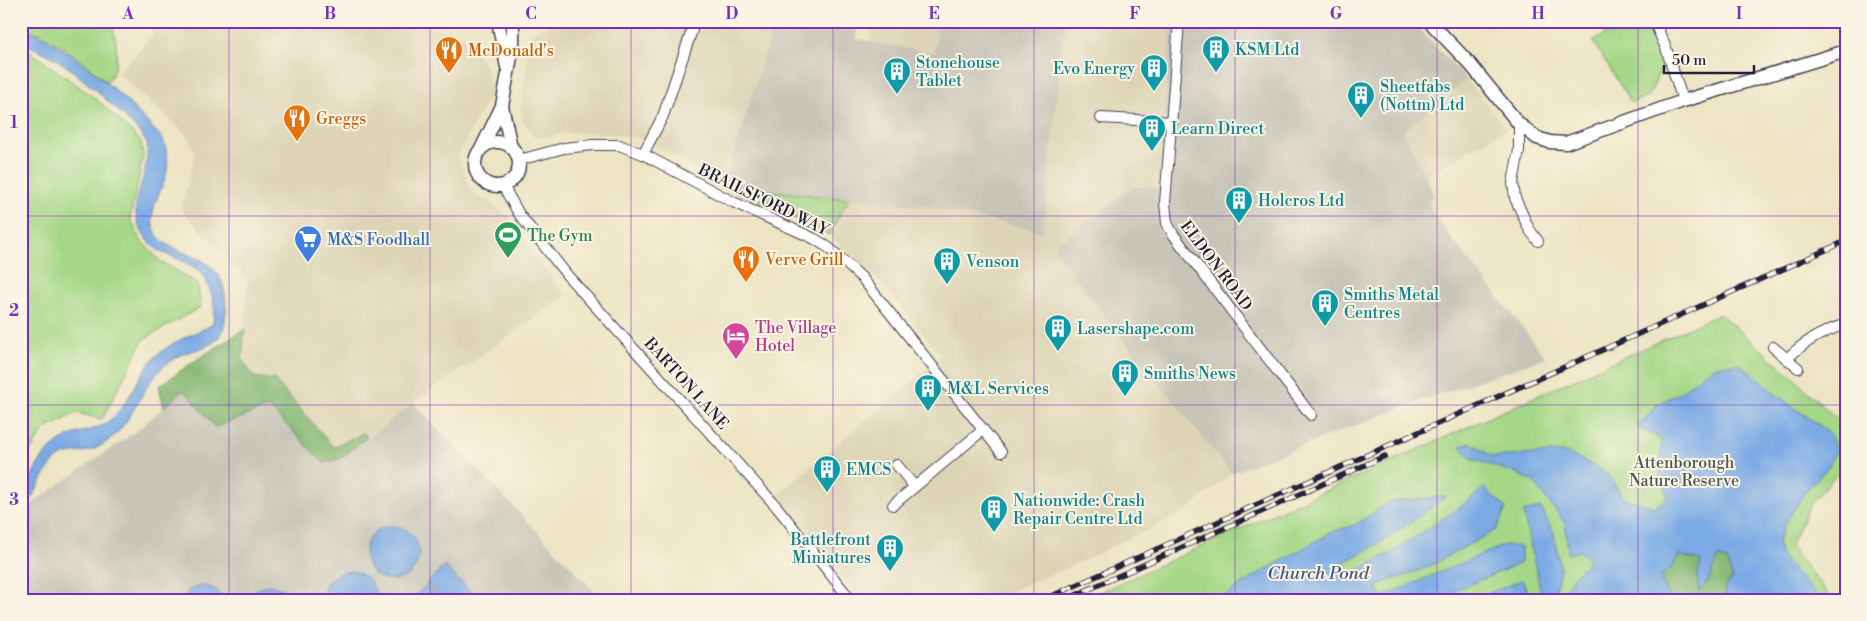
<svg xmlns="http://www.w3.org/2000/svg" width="1867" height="621" font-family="'Libre Bodoni',serif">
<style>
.built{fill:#ddd4b5}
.industrial{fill:#c7c5b8}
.green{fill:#a4d786;stroke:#637c60}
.forest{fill:#83b873;stroke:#526d57}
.water{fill:#7baae5;stroke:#4e6690}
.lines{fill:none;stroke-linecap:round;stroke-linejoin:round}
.minor-casing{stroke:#403f4f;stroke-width:12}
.tertiary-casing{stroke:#403f4f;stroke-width:15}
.minor{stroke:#fff;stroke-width:10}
.tertiary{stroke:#fff;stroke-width:12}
.rail-casing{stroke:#22223b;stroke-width:5.5}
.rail{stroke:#fcf5e5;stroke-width:4;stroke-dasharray:11;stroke-linecap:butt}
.grid{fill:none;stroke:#7b2cbf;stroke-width:1;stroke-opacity:0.55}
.labels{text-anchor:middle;stroke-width:4;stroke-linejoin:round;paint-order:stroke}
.culture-label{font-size:16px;fill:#0d838f;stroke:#fcf5e5;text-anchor:start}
.food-label{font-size:16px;fill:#c56008;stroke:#fcf5e5;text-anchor:start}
.street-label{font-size:16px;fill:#22223b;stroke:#fcf5e5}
.leisure-label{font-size:16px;fill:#27864d;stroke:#fcf5e5;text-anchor:start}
.shop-label{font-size:16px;fill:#366cbe;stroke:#fcf5e5;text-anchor:start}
.hotel-label{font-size:16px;fill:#b23c85;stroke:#fcf5e5;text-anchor:start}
.park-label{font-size:16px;fill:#495852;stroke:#fcf5e5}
.water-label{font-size:18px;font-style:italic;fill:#46587f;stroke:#fcf5e5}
.neatline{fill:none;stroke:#7b2cbf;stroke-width:2}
.grid-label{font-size:16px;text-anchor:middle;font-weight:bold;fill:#7b2cbf}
</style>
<rect width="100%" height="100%" fill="#fcf5e5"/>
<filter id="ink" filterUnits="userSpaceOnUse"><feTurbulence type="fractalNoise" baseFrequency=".02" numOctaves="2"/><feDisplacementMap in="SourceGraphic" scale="10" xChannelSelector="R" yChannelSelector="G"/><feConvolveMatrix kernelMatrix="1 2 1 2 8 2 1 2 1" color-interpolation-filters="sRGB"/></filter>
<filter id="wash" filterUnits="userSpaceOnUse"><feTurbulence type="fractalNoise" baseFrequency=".0096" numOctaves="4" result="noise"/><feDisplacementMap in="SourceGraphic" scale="20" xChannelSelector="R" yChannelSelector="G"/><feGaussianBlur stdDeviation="1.12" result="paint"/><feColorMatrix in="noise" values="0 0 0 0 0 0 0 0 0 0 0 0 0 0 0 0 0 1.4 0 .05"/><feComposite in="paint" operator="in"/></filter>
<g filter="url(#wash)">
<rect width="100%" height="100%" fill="#ece4c3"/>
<!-- built -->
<g class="built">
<polygon points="146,21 373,21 439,30 464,37 486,68 491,92 457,156 473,195 487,201 508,216 546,271 566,296 413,403 367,437 364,433 334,447 275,380 254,377 242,360 248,279 181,210 195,152 187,135 118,73 154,34"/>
<polygon points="577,21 775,21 723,186 677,157 638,138 603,133 566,133 535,138 524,122 521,109 530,34 542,27"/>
<polygon points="872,21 938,21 936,53 871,41"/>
<polygon points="1065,21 1171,21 1160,188 1110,204 1052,247 1130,348 1231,473 1182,514 1069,567 989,600 860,600 776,496 942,356 889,292 866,267 829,235 848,199 929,207 1043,232"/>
<polygon points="1466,79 1507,129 1426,176 1403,132"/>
</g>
<!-- industrial -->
<g class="industrial">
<polygon points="775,21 857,21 857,39 935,53 938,21 1065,21 1043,232 929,207 848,199 829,235 780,211 723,186"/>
<polygon points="1171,21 1412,21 1466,79 1403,132 1426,176 1434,197 1429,198 1432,213 1546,358 1411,404 1231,473 1130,348 1052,247 1133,187 1160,188"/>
<polygon points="184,390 215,427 269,407 324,463 341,458 413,403 603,600 21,600 21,511 138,430"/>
</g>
<!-- green -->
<g class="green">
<path d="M21,21h90c6,19 10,45 -4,61 -30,-26 -49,-41 -86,-57z"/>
<path d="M1632,21h13l9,16 12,31 -7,5 -10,23 -18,7c-12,-21 -26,-41 -38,-62z"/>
<polygon points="21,47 25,48 96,99 141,141 143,157 130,218 141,241 160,261 197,283 201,307 144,339 102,419 77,413 45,429 21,465"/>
<polygon points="723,186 848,199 829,235 780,211"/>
<polygon points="1720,314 1788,373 1846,427 1846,464 1811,503 1790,546 1833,600 1082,600"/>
</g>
<!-- forest -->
<g class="forest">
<polygon points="245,329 242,360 254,377 275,380 333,447 364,433 367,437 341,458 324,463 269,407 215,427 184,390 164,407 159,386 193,362"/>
<polygon points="1679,555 1701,561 1697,577 1708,582 1717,557 1728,561 1732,579 1724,588 1728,600 1671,600 1660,577 1673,566"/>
</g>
<!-- water -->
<g class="water">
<path d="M21,26c57,26 101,68 142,113 3,10 6,20 4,30 -3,22 -21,39 -12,62 10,25 54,19 67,51 5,15 6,38 -1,52 -8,15 -29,15 -43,22 -5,3 -11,7 -15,11 -23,21 -29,54 -54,73 -5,4 -13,9 -20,11 -10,2 -24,1 -32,8 -16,13 -18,37 -36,48 0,-4 -1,-11 0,-15 2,-3 5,-6 7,-9 11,-21 19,-37 42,-47 12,-5 28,-6 39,-15 19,-14 28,-44 44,-62 17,-17 38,-24 59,-34 3,-9 3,-19 0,-29 -3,-9 -6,-18 -12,-24 -18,-18 -43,-12 -58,-40 -16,-29 4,-47 5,-77 0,-3 1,-8 0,-11 -4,-14 -71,-72 -85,-81 -13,-9 -27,-15 -41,-21z"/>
<polygon points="1740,364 1778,396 1830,433 1836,451 1828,467 1804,493 1785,524 1778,543 1780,554 1821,600 1728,600 1724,588 1732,579 1728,561 1718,557 1708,582 1699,591 1697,577 1701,561 1679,555 1673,566 1660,577 1671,600 1559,600 1573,577 1590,560 1579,551 1568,554 1565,523 1533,481 1513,472 1472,459 1460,446 1471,443 1493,457 1563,452 1579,458 1609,475 1623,498 1655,507 1668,497 1660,474 1661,439 1638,427 1656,405 1683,391 1703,374 1717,366"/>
<path d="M1484,488l22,20 -10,22 -70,38 -41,14 -8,5 4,10 124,-52 16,2v16l-89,37h-213l41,-27 74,-42 21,-6 35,-23 56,-6c-32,25 -65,49 -103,66l5,13 45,-23 70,-47z"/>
<polygon points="1541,508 1554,534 1560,566 1556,590 1548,600 1544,600 1540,588 1523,512"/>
<circle cx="392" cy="553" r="27"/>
<polygon points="444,566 479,600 442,600 426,584"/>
<path d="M351,571c15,3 25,12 25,29h-53c-1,-18 11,-27 28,-29z"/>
<polygon points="1522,580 1528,592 1526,600 1472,600"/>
<polygon points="202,585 215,589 223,600 183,600 189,590"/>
<polygon points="269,585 282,589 289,600 250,600 256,590"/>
<polygon points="425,586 439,600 412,600"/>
</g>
</g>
<g filter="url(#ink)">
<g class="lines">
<!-- minor casing -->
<g class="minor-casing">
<g id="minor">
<polyline points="1179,21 1165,203 1167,223 1173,234 1311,415"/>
<polyline points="1654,21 1666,48 1683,101"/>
<polyline points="1101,118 1172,122"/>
<polyline points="1519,124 1519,150 1513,183 1515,198 1529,229 1538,241"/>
<polyline points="643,154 663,116 692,30"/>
<polyline points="519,160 564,148 593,145 619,145 643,154 733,202 815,239 829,248 862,278 1001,452"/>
<polyline points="503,186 519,214 567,275 776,506 851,600"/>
<polyline points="1773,347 1798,368"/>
<path d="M1787,359c16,-17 37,-28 59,-35"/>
<polyline points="897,465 914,486"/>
<polyline points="893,505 983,430"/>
</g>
</g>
<!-- tertiary casing -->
<g class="tertiary-casing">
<g id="tertiary">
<polyline points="498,21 507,67"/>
<polyline points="1429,21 1470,64 1519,124 1537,138 1550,142 1566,143 1683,101 1846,51"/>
<polyline points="502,106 511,147"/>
<circle cx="497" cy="164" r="22"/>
<polyline points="482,147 502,106 513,46 513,21"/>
</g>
</g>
<!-- minor -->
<use href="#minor" class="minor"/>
<!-- tertiary -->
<use href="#tertiary" class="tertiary"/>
<!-- rail casing -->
<g class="rail-casing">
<g id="rail">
<polyline points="1043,600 1846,241"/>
<polyline points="1065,600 1385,456"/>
</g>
</g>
<!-- rail -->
<use href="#rail" class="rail"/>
</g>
</g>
<!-- grid -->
<path class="grid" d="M229,21v579M430,21v579M631,21v579M833,21v579M1034,21v579M1235,21v579M1437,21v579M1638,21v579M21,216h1825M21,405h1825"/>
<!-- icons -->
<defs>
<g id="building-pin" transform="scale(1.4375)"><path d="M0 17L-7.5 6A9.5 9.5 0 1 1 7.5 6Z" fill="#0f9aa8" stroke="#fcf5e5"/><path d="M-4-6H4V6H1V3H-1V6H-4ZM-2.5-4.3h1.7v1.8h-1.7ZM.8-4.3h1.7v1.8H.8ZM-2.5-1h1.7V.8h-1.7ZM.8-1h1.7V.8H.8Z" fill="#fff"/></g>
<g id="restaurant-pin" transform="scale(1.4375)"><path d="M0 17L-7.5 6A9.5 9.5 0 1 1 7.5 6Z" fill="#e8710a" stroke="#fcf5e5"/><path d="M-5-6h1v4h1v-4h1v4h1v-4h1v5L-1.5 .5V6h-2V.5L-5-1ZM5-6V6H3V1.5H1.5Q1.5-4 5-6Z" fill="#fff"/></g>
<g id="stadium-pin" transform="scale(1.4375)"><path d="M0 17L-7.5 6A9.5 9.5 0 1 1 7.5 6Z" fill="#2e9e5b" stroke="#fcf5e5"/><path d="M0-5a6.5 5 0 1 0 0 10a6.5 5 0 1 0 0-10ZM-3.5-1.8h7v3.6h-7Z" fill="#fff"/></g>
<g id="supermarket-pin" transform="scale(1.4375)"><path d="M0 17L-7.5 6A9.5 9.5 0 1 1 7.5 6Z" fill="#3f7fe0" stroke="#fcf5e5"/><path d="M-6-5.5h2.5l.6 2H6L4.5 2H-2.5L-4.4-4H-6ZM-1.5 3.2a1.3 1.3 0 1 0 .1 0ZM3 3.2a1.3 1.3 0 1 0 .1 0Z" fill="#fff"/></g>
<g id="hotel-pin" transform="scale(1.4375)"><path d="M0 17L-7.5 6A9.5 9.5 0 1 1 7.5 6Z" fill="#d1479c" stroke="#fcf5e5"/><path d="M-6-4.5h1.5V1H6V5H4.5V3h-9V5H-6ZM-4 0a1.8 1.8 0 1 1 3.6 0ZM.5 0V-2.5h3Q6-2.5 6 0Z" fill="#fff"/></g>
</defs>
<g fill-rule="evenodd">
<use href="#building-pin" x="1216" y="49"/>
<use href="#restaurant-pin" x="449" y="50"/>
<use href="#building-pin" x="1154" y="68"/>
<use href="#building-pin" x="897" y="71"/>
<use href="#building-pin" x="1361" y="95"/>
<use href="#restaurant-pin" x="297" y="118"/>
<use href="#building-pin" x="1152" y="128"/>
<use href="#building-pin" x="1239" y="200"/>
<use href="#stadium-pin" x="508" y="235"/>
<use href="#supermarket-pin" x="308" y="239"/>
<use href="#restaurant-pin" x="746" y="259"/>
<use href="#building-pin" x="947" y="261"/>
<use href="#building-pin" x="1325" y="303"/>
<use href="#building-pin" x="1058" y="328"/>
<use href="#hotel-pin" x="736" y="336"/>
<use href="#building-pin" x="1125" y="373"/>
<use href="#building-pin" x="928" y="388"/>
<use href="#building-pin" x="827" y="469"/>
<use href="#building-pin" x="994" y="509"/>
<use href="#building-pin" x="890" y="548"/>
</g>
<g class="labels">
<!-- culture labels -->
<g class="culture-label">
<text x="1235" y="55">KSM Ltd</text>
<text x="916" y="68">Stonehouse<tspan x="916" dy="18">Tablet</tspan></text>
<text x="1135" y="74" text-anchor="end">Evo Energy</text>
<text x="1380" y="92">Sheetfabs<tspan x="1380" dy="18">(Nottm) Ltd</tspan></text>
<text x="1171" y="134">Learn Direct</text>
<text x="1258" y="206">Holcros Ltd</text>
<text x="966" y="267">Venson</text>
<text x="1344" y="300">Smiths Metal<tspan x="1344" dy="18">Centres</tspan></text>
<text x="1077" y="334">Lasershape.com</text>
<text x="1144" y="379">Smiths News</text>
<text x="947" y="394">M&amp;L Services</text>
<text x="846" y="475">EMCS</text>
<text x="1013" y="506">Nationwide: Crash<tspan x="1013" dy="18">Repair Centre Ltd</tspan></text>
<text x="871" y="545" text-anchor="end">Battlefront<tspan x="871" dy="18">Miniatures</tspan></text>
</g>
<!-- food labels -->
<g class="food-label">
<text x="468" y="56">McDonald's</text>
<text x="316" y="124">Greggs</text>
<text x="765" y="265">Verve Grill</text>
</g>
<!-- street labels -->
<g class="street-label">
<text transform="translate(764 199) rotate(26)" y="6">BRAILSFORD WAY</text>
<text transform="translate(1217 265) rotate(53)" y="6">ELDON ROAD</text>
<text transform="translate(687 383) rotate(48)" y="6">BARTON LANE</text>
</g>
<!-- leisure labels -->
<g class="leisure-label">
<text x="527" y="241">The Gym</text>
</g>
<!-- shop labels -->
<g class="shop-label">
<text x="327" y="245">M&amp;S Foodhall</text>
</g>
<!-- hotel labels -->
<g class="hotel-label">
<text x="755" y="333">The Village<tspan x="755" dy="18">Hotel</tspan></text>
</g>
<!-- park labels -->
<g class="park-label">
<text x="1684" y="468">Attenborough<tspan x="1684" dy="18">Nature Reserve</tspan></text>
</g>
<!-- water labels -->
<g class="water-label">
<text x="1318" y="579">Church Pond</text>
</g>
</g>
<!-- margin -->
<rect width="1867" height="621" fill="none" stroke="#fcf5e5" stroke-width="55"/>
<!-- scale -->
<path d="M1664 65v8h90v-8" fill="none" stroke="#22223b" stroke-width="2.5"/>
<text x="1672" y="65" font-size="15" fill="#22223b" stroke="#fcf5e5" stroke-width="4" paint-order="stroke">50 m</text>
<rect x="28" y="28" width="1812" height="566" class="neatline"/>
<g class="grid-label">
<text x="128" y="19">A</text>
<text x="330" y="19">B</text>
<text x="531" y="19">C</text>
<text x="732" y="19">D</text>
<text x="934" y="19">E</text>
<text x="1135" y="19">F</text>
<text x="1336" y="19">G</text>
<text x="1538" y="19">H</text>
<text x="1739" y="19">I</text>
<text x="14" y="128">1</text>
<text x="14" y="316">2</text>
<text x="14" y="505">3</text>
</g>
</svg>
